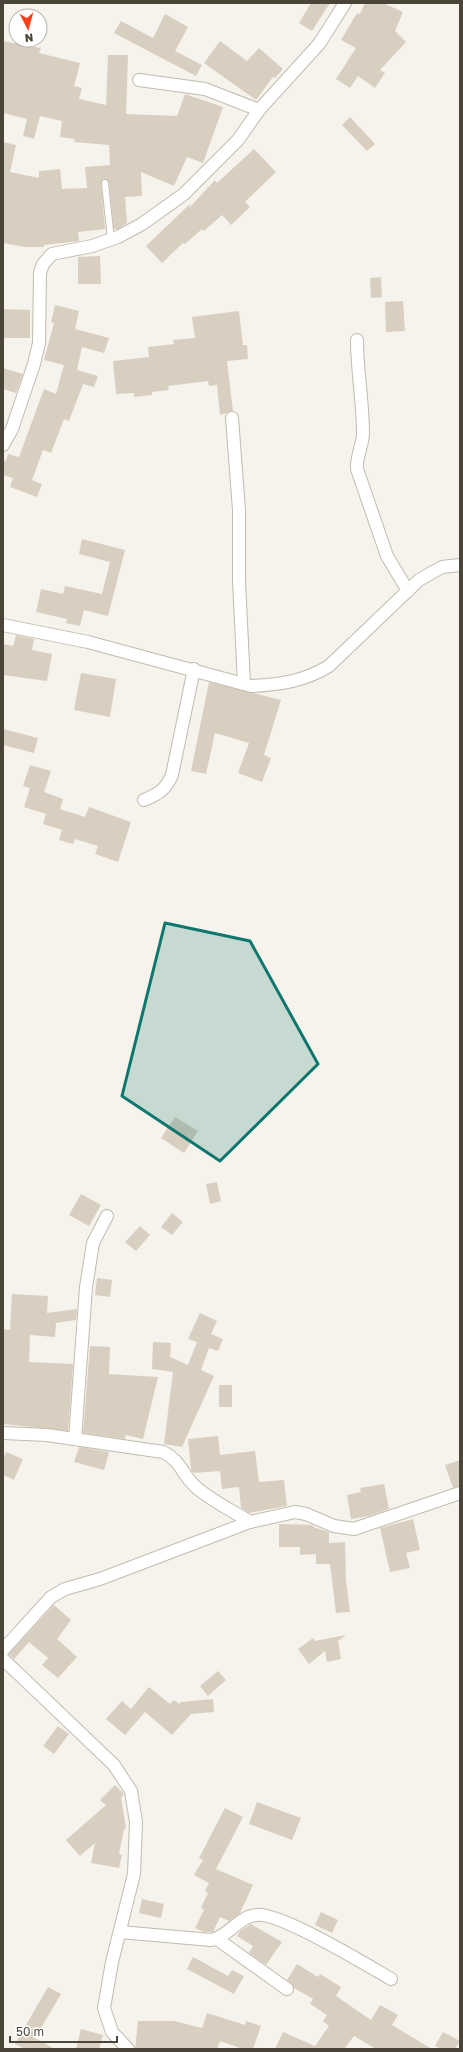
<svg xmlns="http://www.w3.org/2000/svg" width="463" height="2052" font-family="'Golos Text',sans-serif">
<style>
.building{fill:#d8cfc1}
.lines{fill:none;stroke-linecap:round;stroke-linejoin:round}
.service-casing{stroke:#c2bbae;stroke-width:8}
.minor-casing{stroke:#c2bbae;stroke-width:14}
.service{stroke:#fff;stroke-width:6}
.minor{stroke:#fff;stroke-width:12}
.marked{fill:#0f766e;fill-opacity:0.2;stroke:#0f766e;stroke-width:3;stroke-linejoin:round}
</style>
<rect width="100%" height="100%" fill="#f6f3ec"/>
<!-- building -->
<g class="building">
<polygon points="311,3 330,3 312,31 299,23"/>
<polygon points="365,3 383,3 403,12 395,31 406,42 380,70 385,73 375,88 358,76 350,88 336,79 356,48 341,40 357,13 360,14"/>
<polygon points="165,14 188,27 175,51 202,65 196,76 114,33 121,21 153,38"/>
<polygon points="3,41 41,48 39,53 80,63 74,86 82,88 79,99 106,105 108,55 128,55 126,114 177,116 185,94 223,107 203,163 187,157 174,186 141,172 142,196 125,197 127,223 118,229 114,229 109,182 104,179 101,183 105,229 78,232 79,241 44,245 44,247 24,247 3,243 3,142 16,145 10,172 39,178 39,171 60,169 62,189 87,188 85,167 110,165 109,145 74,142 75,139 60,137 62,121 40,116 34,139 23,136 27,119 3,113"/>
<polygon points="220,41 247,61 259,48 283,69 275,78 273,77 256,100 204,63"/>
<polygon points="350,117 375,144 367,151 342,125"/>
<polygon points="254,149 276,172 245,202 250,207 231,225 222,215 204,231 202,229 185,244 183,243 162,263 146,246 191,203 189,208 215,180 217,183"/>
<polygon points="100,256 101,284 78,284 78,257"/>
<polygon points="381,277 382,297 371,298 370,278"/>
<polygon points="403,301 405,331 386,332 385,302"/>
<polygon points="55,305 79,311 75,329 109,338 104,353 82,347 77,370 98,376 94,387 83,384 69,421 64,419 51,453 43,450 32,480 42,484 37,497 10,487 13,478 3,475 3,460 6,461 8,454 19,457 44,389 56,394 64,365 44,360 54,323 51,322"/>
<polygon points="4,309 30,310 30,338 3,338"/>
<polygon points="239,311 243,345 247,345 248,359 227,361 233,411 220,415 217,385 209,386 208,381 168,386 169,390 152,392 152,395 134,397 134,393 116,394 113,361 149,357 148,347 174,344 173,340 195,338 192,317"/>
<polygon points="3,368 23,374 16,393 3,389"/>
<polygon points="82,539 125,550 108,616 84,610 80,626 66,623 67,619 36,612 41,589 63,594 65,586 102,594 110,562 79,554"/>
<polygon points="16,635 34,639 32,650 52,654 47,681 3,675 3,644 13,646"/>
<polygon points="81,673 116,679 110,717 74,710"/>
<polygon points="209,682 281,700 264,755 271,758 262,782 238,773 249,743 215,733 206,774 191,771"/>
<polygon points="3,729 38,738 34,753 3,745"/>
<polygon points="30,765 51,771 44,792 63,799 60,809 85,817 89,807 131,822 118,862 95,854 98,846 75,839 73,844 59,840 62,830 43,824 46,814 24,807 30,788 23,786"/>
<polygon points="175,1117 198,1131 184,1153 161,1138"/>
<polygon points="217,1182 221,1201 210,1204 206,1184"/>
<polygon points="81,1194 101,1205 89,1226 69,1215"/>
<polygon points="172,1213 183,1222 172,1235 161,1227"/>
<polygon points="140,1226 150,1235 136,1251 125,1242"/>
<polygon points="97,1278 112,1280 110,1297 95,1295"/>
<polygon points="12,1294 48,1296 47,1313 77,1309 76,1320 56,1323 55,1337 30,1335 29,1362 73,1364 68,1431 3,1424 3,1329 10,1330"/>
<polygon points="200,1313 217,1321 211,1334 223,1339 218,1351 209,1348 201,1370 214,1376 182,1447 164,1444 173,1372 152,1369 153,1342 171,1343 170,1357 188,1365 197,1342 188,1339"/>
<polygon points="90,1346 110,1347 109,1374 158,1377 143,1439 126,1435 125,1439 83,1433"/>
<rect x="219" y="1385" width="13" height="22"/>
<polygon points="218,1436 220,1455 255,1451 259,1482 284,1480 287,1506 249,1513 241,1508 239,1487 222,1489 220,1471 194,1473 191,1470 188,1439"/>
<polygon points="79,1447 109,1452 104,1470 74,1462"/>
<polygon points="6,1452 23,1459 14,1480 3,1475 3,1459"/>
<polygon points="460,1460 460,1486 453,1488 445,1465"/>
<polygon points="384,1484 389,1509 369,1516 351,1519 347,1495 361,1492 360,1488"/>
<polygon points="413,1519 420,1550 406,1553 410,1568 390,1572 380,1528"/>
<polygon points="279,1524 313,1525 313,1527 329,1532 329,1543 345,1542 346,1580 350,1612 336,1613 330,1564 316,1564 316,1554 300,1555 300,1547 279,1547"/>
<polygon points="54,1605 71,1620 57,1639 77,1657 58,1678 42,1665 48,1658 29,1642 14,1659 9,1654"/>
<polygon points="346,1635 338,1641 341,1659 327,1662 325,1651 309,1664 298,1649 313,1638 315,1641"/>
<polygon points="218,1671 226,1680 208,1696 200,1686"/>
<polygon points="149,1687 170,1704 174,1700 179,1704 181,1702 213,1699 214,1712 191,1714 172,1735 145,1712 125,1735 106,1719 122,1701 131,1709"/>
<polygon points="58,1726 69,1734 54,1754 43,1746"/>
<polygon points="115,1785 124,1794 121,1798 126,1828 124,1829 119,1854 122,1855 119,1868 91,1863 95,1843 80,1856 66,1840 106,1805 100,1800"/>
<polygon points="257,1802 301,1818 292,1840 249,1824"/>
<polygon points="225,1808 243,1817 216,1869 253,1885 240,1913 229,1921 220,1917 213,1932 204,1932 195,1928 204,1910 201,1908 208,1893 205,1891 209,1883 194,1875 203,1860 199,1858"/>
<polygon points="142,1899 164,1904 161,1918 139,1913"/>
<polygon points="321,1912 338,1920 332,1933 315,1925"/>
<polygon points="251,1924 282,1942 266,1965 249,1953 253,1946 237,1936 240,1931"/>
<polygon points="193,1957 228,1976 232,1970 244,1976 234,1994 187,1969"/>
<polygon points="297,1964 318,1977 320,1974 341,1987 336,1996 371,2020 380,2005 398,2015 392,2025 432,2049 376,2049 354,2036 344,2049 275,2049 283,2032 315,2046 329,2026 323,2021 327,2015 310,2004 313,1999 294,1988 287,1980"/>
<polygon points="48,1987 61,1994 35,2038 55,2049 25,2049 15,2044"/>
<polygon points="207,2013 245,2025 246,2021 261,2026 253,2049 243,2049 220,2041 217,2049 135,2049 138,2021 174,2021 202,2028"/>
<polygon points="81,2029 103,2035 99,2049 76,2049"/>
<polygon points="443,2032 460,2041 455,2049 442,2049 435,2046"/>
</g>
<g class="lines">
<!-- service casing -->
<g class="service-casing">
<polyline id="service" points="105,183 111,240"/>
</g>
<!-- minor casing -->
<g class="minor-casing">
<g id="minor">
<polyline points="139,80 205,89 259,110"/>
<path d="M357,340c0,31 6,62 6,93 0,12 -7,23 -6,36l30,87 21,35"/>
<polyline points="232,418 239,510 239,581 244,684"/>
<polyline points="3,445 12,429 34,364 39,343 40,273 43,264 52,254 92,246 118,237 142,224 184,194 238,140 259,110 319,44 345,3"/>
<path d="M3,625l85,17 163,44c28,-1 54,-5 78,-20l90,-86 23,-13 18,-2"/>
<path d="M144,800c15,-6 22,-11 28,-25l22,-106"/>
<path d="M3,1433l44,2 116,17c19,9 19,24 34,36 15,13 36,23 53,34l45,-10 11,2 28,12 20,3 106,-36"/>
<polyline points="75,1439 86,1287 93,1243 107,1216"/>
<polyline points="3,1650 51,1597 65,1589 100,1579 250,1522"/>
<polyline points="3,1659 114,1765 131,1791 136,1822 134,1874 112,1962 104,2008 112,2032 128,2049"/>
<path d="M120,1932l91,8c17,-3 27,-23 45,-25 22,-4 111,50 135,64"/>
<polyline points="217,1939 287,1989"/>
</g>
</g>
<!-- service -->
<use href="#service" class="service"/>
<!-- minor -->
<use href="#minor" class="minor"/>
</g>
<!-- marked area -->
<path class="marked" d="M165,923l85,18 68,123 -98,97 -98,-65z"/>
<!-- border -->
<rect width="463" height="2052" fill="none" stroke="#4b4439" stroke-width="8"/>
<!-- north arrow -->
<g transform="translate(28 28) rotate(174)"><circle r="19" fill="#ffffff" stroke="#b7b4b0"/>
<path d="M0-3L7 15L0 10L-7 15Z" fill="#fc3f1d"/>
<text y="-6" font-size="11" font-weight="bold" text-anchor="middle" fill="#4b4439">N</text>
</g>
<!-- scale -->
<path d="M10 2036v6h107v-6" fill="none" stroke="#4b4439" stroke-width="2"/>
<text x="16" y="2036" font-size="12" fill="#4b4439" stroke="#ffffff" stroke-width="3" paint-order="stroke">50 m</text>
</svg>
